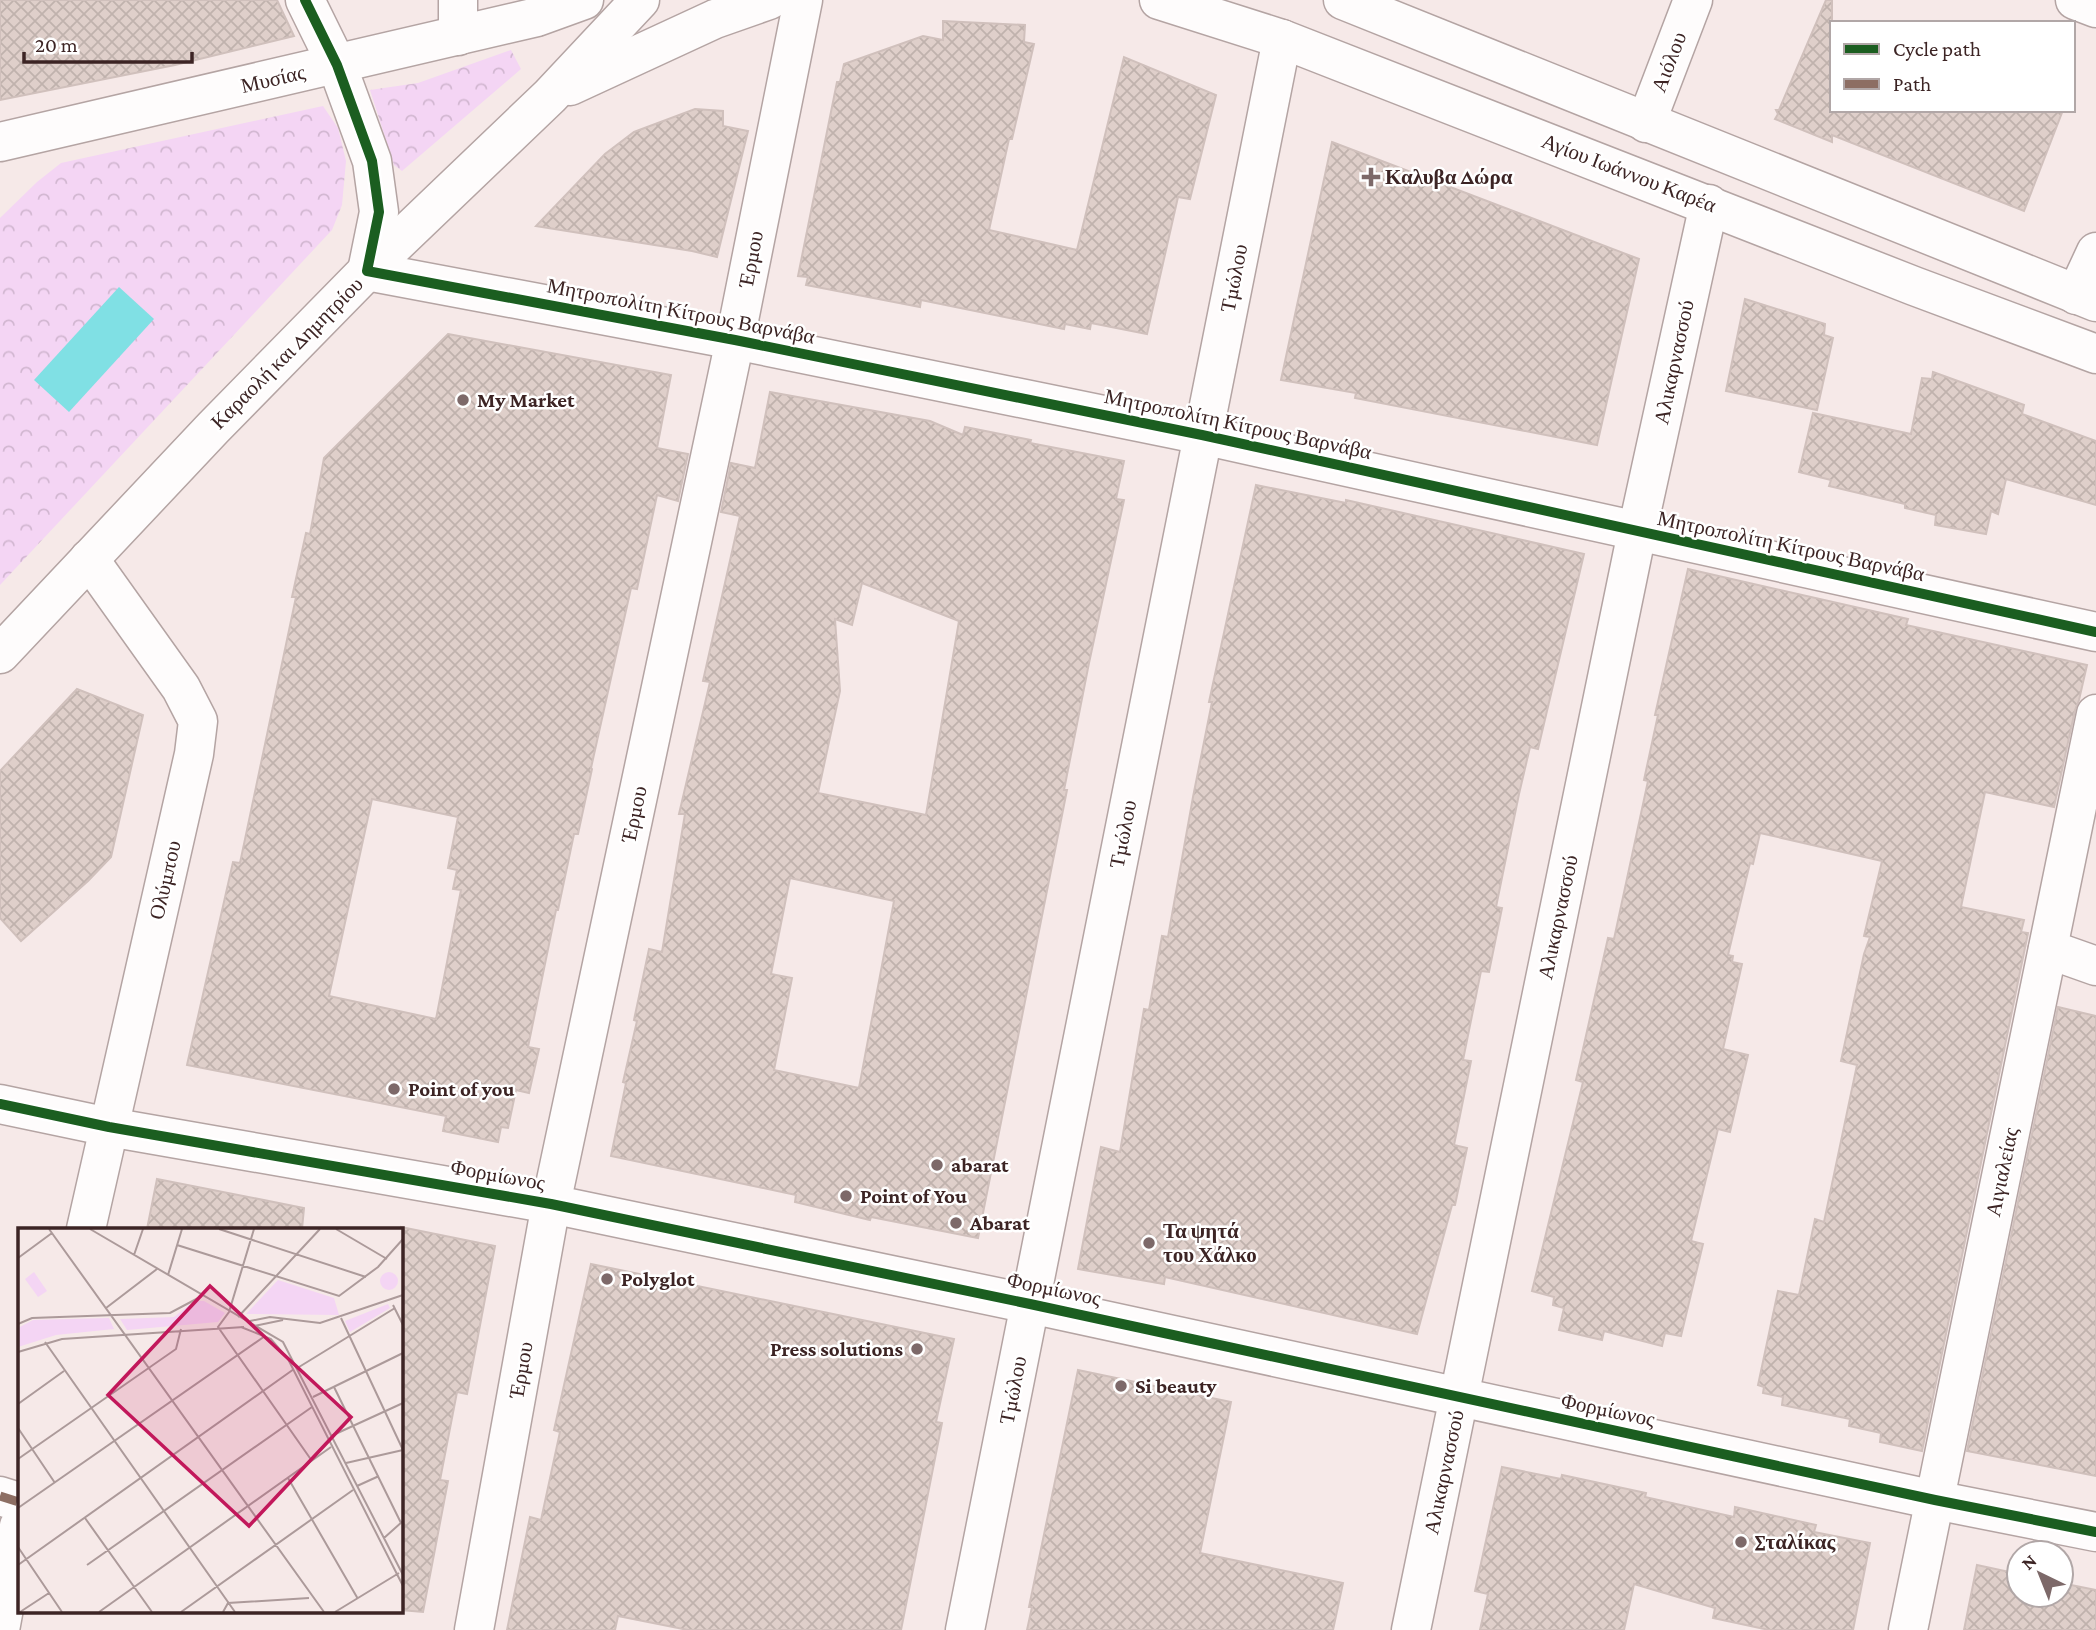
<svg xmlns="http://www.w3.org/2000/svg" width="2096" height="1630" font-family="'Crimson Pro',serif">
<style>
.park{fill:url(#park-crowns)}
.water{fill:#80e0e4}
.building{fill:url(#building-cross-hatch);stroke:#d0c0bc;stroke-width:2;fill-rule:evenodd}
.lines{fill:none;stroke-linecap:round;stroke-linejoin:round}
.minor-casing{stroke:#b4a4a3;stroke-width:41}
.minor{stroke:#fefcfc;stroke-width:38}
.quiet{stroke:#8d6e63;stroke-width:9;stroke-dasharray:18 9;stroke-linecap:butt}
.cycleway-casing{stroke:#fff;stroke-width:15}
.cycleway{stroke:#1b5e20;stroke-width:10}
.poi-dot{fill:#7d6969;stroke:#fff;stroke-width:2.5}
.labels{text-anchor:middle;stroke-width:5;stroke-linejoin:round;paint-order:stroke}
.street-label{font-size:21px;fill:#3c2424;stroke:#fff}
.poi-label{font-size:21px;font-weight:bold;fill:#3c2424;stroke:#fff;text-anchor:start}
.inset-road{fill:none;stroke:#ac9a9a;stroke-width:2}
.view{fill:#c2185b;fill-opacity:0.15;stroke:#c2185b;stroke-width:3.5}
.inset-edge{fill:none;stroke:#3c2424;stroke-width:3.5}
</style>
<defs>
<pattern id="park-crowns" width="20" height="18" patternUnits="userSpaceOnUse" patternTransform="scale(1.75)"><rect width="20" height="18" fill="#f4d5f4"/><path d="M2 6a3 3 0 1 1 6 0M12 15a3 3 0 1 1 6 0" fill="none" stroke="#d2b7d1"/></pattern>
<pattern id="building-cross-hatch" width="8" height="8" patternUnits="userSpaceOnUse" patternTransform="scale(1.75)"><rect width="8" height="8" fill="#dfcfca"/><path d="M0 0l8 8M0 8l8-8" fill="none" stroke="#c0b2ad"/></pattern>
</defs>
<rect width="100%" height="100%" fill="#f6e9e8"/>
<!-- park -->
<g class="park">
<polygon points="511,50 521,69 402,171 394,165 370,90 418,83"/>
<polygon points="323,106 338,128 346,161 342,205 332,230 0,585 0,218 37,182 61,163"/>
</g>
<!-- water -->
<polygon class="water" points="119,287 154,319 69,412 34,380"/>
<!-- building -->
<g class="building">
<polygon points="0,0 277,0 294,36 175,65 0,100"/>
<polygon points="1826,0 1832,0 1832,110 2063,110 2024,211 1832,135 1832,142 1775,119 1778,114 1776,110 1779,110"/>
<polygon points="943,21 1025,25 1024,42 1034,44 1012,139 1009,139 989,230 1077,250 1124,57 1216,95 1190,199 1178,197 1147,334 1091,323 1090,329 1065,324 1064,329 921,300 920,307 806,285 808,277 798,276 837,82 840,82 844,64 923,36 943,40"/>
<polygon points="695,109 723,111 723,126 748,131 717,257 692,251 536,226 605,154 634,132"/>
<polygon points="1332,142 1639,259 1597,445 1355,398 1356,393 1281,380"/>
<polygon points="1745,299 1825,324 1824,335 1833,338 1817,410 1726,391"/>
<path d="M448,334l223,41 -14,73 31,6 -10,47 -21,-6 -20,94 -6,-1 -40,180 1,1 -14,65h-4l-16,76h-2l-28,137 11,2 -10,44 -13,-3 -8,38 -7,-1 -3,15 -55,-11 3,-15 -259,-51 46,-203 7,1 56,-266h-4l14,-64 4,1 14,-76zM372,799l86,18 -10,51 9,2 -4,19 8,1 -25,129 -107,-23z"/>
<polygon points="1933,372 2024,405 2022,414 2096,441 2096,505 2006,479 1998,514 1991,511 1986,534 1935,525 1936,515 1905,508 1905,504 1829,486 1831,480 1799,472 1813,413 1911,434 1922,378 1932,379"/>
<path d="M770,392l160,29 33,14 2,-8 66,13 -1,3 94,18 -8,38 8,1 -35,163 -25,127h3l-89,448 -107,-21 -1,3 -75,-18 1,-7 -185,-39 15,-73 -3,-1 14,-61 -3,-1 15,-71 13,3 23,-138h-6l31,-132 -7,-1 37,-165 -19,-4 10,-49 24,5zM862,583l97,38 -33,194 -108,-22 22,-102 -5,-72 17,6zM790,878l104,23 -35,187 -85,-18 18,-92 -21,-4z"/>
<polygon points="1256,485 1346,503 1346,500 1584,554 1538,749 1530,747 1519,794 1496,907 1502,908 1489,972 1481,971 1463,1060 1471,1061 1454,1145 1467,1148 1455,1205 1452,1205 1417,1334 1165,1277 1164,1284 1078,1269 1101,1147 1120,1152 1144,1009 1149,1010 1162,936 1168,937 1193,797 1212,702 1209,702"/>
<polygon points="1688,569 1908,619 1906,625 2087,665 2079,700 2075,710 2054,807 1985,792 1961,907 2024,920 2021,932 2028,933 1922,1451 1880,1442 1881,1433 1849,1426 1850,1419 1782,1405 1783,1397 1763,1393 1764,1387 1758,1385 1778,1291 1799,1295 1815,1219 1824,1222 1857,1065 1841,1061 1864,954 1870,937 1864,936 1882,861 1760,833 1753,864 1750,863 1728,955 1733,956 1732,962 1742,964 1723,1049 1748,1055 1730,1132 1718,1129 1691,1241 1703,1244 1681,1336 1665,1333 1662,1346 1604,1331 1602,1340 1559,1330 1564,1308 1553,1305 1554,1297 1532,1291 1583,1082 1576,1080 1608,938 1614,939 1648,781 1644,780 1658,715 1655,715"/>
<polygon points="77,689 143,715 111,857 88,881 21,941 0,918 0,771"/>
<polygon points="2058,1007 2096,1016 2096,1476 1967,1451"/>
<polygon points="157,1179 304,1208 302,1229 147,1229"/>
<polygon points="401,1227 495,1246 467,1394 457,1392 440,1480 448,1481 423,1612 401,1610"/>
<polygon points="591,1264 954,1339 936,1422 942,1423 901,1630 688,1630 618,1616 615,1630 507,1630 530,1517 541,1520 560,1432 554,1430"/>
<polygon points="1078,1370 1231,1402 1200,1553 1343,1583 1333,1630 1027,1630 1032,1607 1029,1607"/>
<polygon points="1502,1467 1561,1479 1562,1475 1646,1493 1645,1497 1734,1517 1735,1507 1816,1525 1814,1532 1870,1543 1853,1630 1769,1630 1713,1618 1715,1608 1634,1584 1624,1630 1480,1630 1488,1594 1475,1591"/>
<polygon points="1977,1565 2019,1574 2019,1595 2061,1595 2061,1583 2096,1590 2096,1630 1964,1630"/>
</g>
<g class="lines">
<!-- minor casing -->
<g class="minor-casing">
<g id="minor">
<polyline points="305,0 337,65 372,161 379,212 367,271 735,340 1202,435 2096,632"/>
<polyline points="458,0 458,36"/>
<polyline points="1159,0 1282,39 1914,286 2096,354"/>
<polyline points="1343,0 2096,302"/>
<polyline points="2075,0 2096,8"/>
<polyline points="570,86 715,19 769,0"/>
<polyline points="1646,123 1693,0"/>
<polyline points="0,142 537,17 584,0"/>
<polyline points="2076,295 2096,252"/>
<polyline points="0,654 213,428 367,271 550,96 640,0"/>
<polyline points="2048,949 2096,966"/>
<polyline points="0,1104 109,1127 551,1204 1030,1304 1935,1500 2096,1532"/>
<polyline points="86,1229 194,754 198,721 181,688 89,559"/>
<polyline points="0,1496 19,1502"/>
<polyline points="0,1630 19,1526"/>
<polyline points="474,1630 551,1204 735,340 803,0"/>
<polyline points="965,1630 1282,39"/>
<polyline points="1411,1630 1637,532 1709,204"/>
<polyline points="1908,1630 2096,714"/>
</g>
</g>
<!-- minor -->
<use href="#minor" class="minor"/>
<!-- quiet -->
<polyline class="quiet" points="0,1496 19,1502"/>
<!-- cycleway casing -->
<g class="cycleway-casing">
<g id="cycleway">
<polyline points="305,0 337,65 372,161 379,212 367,271 735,340 1202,435 2096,632"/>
<polyline points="0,1104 109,1127 551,1204 1030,1304 1935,1500 2096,1532"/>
</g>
</g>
<!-- cycleway -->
<use href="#cycleway" class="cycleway"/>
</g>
<!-- markers -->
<g class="poi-dot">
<path d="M1367.5 166.5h7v7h7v7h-7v7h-7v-7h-7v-7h7z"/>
<circle cx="463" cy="400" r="7"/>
<circle cx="394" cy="1089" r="7"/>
<circle cx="937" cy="1165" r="7"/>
<circle cx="846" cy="1196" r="7"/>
<circle cx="956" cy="1223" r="7"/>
<circle cx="1149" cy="1243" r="7"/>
<circle cx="607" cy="1279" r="7"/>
<circle cx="917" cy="1349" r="7"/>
<circle cx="1121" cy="1386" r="7"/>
<circle cx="1741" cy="1542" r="7"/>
</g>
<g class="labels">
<!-- street labels -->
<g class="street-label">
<text transform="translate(1669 62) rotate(-69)" y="7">Αιόλου</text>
<text transform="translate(273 79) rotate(-13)" y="7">Μυσίας</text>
<text transform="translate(1629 173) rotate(21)" y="7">Αγίου Ιωάννου Καρέα</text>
<text transform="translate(751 259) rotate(-79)" y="7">Έρμου</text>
<text transform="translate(1234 278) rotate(-79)" y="7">Τμώλου</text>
<text transform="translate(681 311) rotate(11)" y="7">Μητροπολίτη Κίτρους Βαρνάβα</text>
<text transform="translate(287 353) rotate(-45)" y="7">Καραολή και Δημητρίου</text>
<text transform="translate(1674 362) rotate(-78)" y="7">Αλικαρνασσού</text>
<text transform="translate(1238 424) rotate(12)" y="7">Μητροπολίτη Κίτρους Βαρνάβα</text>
<text transform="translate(1791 546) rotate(12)" y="7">Μητροπολίτη Κίτρους Βαρνάβα</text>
<text transform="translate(634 814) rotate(-78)" y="7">Έρμου</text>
<text transform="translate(1123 834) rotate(-79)" y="7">Τμώλου</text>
<text transform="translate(165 880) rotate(-77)" y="7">Ολύμπου</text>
<text transform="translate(1558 917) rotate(-78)" y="7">Αλικαρνασσού</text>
<text transform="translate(2002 1172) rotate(-78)" y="7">Αιγιαλείας</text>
<text transform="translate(498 1175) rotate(10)" y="7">Φορμίωνος</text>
<text transform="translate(1054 1289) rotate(12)" y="7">Φορμίωνος</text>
<text transform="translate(521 1370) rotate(-80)" y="7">Έρμου</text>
<text transform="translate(1013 1390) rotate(-79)" y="7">Τμώλου</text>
<text transform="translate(1608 1410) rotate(12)" y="7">Φορμίωνος</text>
<text transform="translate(1444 1472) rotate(-78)" y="7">Αλικαρνασσού</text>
</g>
<!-- poi labels -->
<g class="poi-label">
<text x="1385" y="184">Καλυβα Δώρα</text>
<text x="477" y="407">My Market</text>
<text x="408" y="1096">Point of you</text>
<text x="951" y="1172">abarat</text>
<text x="860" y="1203">Point of You</text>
<text x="970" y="1230">Abarat</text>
<text x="1163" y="1238">Τα ψητά<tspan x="1163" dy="24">του Χάλκο</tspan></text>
<text x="621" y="1286">Polyglot</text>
<text x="903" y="1356" text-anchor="end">Press solutions</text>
<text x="1135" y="1393">Si beauty</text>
<text x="1755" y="1549">Σταλίκας</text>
</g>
</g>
<!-- overview -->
<g transform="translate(18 1228)">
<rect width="385" height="385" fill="#f6e9e8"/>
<path d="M260,52l56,18 5,17 -93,-1zM176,73h10l21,12 -7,9 -91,8 -7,-11 54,-2zM370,76l2,4 -40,24 -5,-11zM91,90l5,11 -58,6 -38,12v-19l15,-8z" fill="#f4d5f4"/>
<path d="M16,44l13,19 -9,6 -13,-18zM362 53a9 9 0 1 1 18 0a9 9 0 1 1-18 0Z" fill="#f4d5f4"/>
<path class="inset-road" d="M31,1l275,383M72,1l193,113 120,233M201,1l147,48M236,1l-25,83 -11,15 94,134M318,1l51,30M159,17l162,51 39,-29 25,-28M116,27l9,-26M0,30l34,-25M150,47l14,-46M375,77l10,20M88,80l51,-39M220,89l82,-88M323,90l62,132M232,93l20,-4 50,6 83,-28M0,96l14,-6 138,-5 32,-17M236,98l29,-6M223,99l30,12 17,20 115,227M27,114l190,270M0,124l44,-13 182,-12M281,139l96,-59M316,159l67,136M295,169l90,-44M0,176l46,-33M0,200l37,55M313,208l72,-33M0,231l158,-110 5,-20M328,235l57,-13M270,250l70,121M339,258l22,-10M0,280l247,-172M67,290l67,94M366,310l19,-17M0,319l44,65M0,337l276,-196M69,337l225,-158M2,384l29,-19M81,384l232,-165M163,384l172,-122M205,384l5,-9 81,-5M317,384l64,-39"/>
<path class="view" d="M192,58l141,131 -102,109 -141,-131z"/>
<rect width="385" height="385" class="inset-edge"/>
</g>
<!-- legend -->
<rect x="1830" y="21" width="245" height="91" fill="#ffffff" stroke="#b1a7a7" stroke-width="2"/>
<rect x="1844" y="44" width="35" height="10" fill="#1b5e20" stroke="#b1a7a7" stroke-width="2"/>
<text x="1893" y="56" font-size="21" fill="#3c2424">Cycle path</text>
<rect x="1844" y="79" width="35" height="10" fill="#8d6e63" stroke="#b1a7a7" stroke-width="2"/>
<text x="1893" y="91" font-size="21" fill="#3c2424">Path</text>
<!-- north arrow -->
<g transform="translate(2040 1574) rotate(317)"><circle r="33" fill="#ffffff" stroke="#b1a7a7" stroke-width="2"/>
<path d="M0-5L12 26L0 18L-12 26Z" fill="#7d6969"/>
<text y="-10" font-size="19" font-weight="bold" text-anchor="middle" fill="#3c2424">N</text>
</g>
<!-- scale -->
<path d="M24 52v10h168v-10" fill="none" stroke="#3c2424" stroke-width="3.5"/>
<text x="35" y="52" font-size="21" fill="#3c2424" stroke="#ffffff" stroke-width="5" paint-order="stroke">20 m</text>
</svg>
